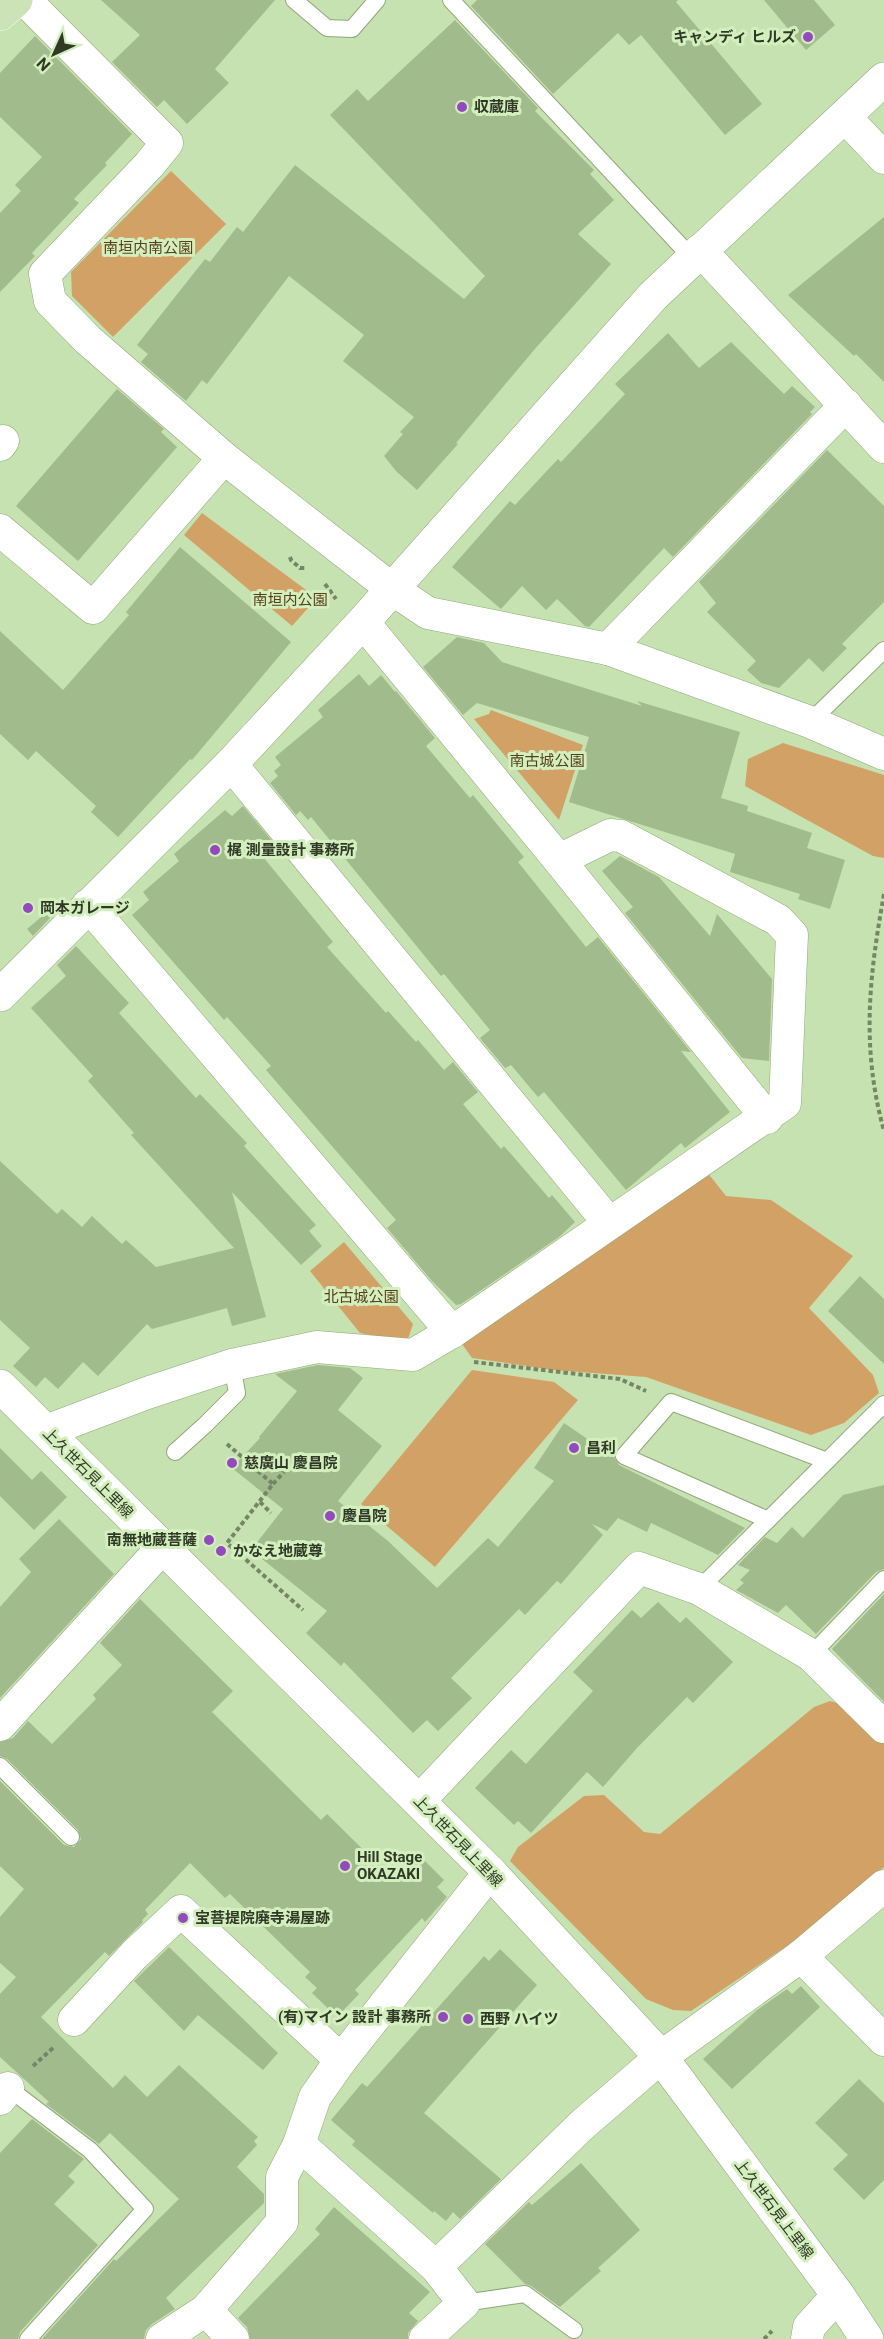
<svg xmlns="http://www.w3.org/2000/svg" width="884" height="2339" font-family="Roboto,'Noto Sans JP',sans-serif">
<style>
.green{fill:#d2a165}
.building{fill:#a1bb8c}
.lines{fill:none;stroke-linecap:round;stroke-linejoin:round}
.lane-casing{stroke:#8fa879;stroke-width:18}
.street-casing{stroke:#8fa879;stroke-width:33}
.secondary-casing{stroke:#8fa879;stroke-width:34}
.primary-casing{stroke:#fff;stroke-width:34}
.path{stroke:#748666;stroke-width:4;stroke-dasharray:4.5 3;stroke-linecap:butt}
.lane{stroke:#fff;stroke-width:16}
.street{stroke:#fff;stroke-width:32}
.secondary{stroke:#fff;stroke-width:33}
.primary{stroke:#cbe3b7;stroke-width:33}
.poi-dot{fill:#934abc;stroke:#d4efbe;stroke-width:2}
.labels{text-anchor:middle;stroke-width:6;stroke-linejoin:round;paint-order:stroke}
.poi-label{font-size:15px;font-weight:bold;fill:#2f3926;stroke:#d4efbe;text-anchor:start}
.park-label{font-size:15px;fill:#583d1a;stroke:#d4efbe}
.street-label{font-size:15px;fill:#2f3926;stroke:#d4efbe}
</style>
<rect width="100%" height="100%" fill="#c7e2b1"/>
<!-- green -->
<g class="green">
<polygon points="171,171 226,224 113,337 72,296 71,272"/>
<polygon points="202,513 317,598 292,626 184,535"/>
<polygon points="491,710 583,745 559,820 474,719 489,714"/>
<polygon points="783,743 884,775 884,858 873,856 745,786 748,759"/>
<polygon points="707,1172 726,1196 771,1200 853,1256 809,1308 873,1375 879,1393 844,1423 811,1435 646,1377 554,1370 472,1358 460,1341"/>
<polygon points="344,1242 413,1324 407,1342 360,1333 310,1271"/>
<polygon points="472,1370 554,1382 578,1400 435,1567 361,1504"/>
<polygon points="830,1701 848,1706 884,1740 884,1867 797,1939 691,2011 673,2010 646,1999 510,1861 518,1847 584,1796 604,1795 644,1832 660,1834 814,1707"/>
</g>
<!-- building -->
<g class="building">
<polygon points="101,0 275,0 215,69 229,83 187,124 164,100 157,107 112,62 140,35"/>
<polygon points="477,0 678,0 676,2 762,104 725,135 641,35 629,45 618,33 553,94 471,6"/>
<polygon points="764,0 814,0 835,25 806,50"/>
<polygon points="455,20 538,108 535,111 594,170 590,174 614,200 578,234 611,264 534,350 456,443 458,444 417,490 396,471 384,456 403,434 400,432 414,417 343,361 364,335 289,276 207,384 202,380 186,401 141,362 148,354 137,345 205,259 210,262 237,227 243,232 295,165 464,299 485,276 330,115 357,89 368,101"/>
<polygon points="35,36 132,134 105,163 107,165 74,199 79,203 32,253 35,256 0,292 0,213 21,191 15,185 42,157 0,117 0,73"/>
<polygon points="884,217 884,382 856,354 854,356 788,295"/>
<polygon points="668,333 699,368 731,342 784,394 792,386 815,407 810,412 812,414 673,557 664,548 589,627 585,626 557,599 546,610 522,586 501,609 452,567 510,501 515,505 558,459 561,462 625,394 615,384"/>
<polygon points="117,389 164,429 161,432 177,447 78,561 16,506"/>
<polygon points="827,450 884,506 884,602 842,644 847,648 823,672 809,658 779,688 761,683 747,670 756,661 707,612 716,603 699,582"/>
<polygon points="180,547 291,642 192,760 190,759 118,837 91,812 96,806 36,751 28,760 0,734 0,631 63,690 129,615 126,612"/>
<polygon points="457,637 484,643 502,662 642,706 637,701 740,732 721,798 748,806 747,811 812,833 807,848 845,860 830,909 798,899 800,894 730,872 735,854 569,802 589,737 477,703 463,715 423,667"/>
<polygon points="359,674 369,686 381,675 395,692 396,691 435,738 426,746 470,798 473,795 524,857 518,862 586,947 598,937 691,1052 681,1051 730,1112 685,1148 681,1143 626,1190 544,1092 538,1097 511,1065 505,1068 480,1038 490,1030 444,974 441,976 311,817 308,820 300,811 296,815 270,783 278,776 274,771 281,765 275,757 323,717 318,710"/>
<polygon points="243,806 271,840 259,852 333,942 327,947 386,1013 388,1011 416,1042 418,1040 444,1070 453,1062 478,1092 463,1104 501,1149 504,1146 549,1198 552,1195 575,1222 559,1237 461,1304 456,1305 432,1281 387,1228 396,1220 266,1070 271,1066 227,1017 224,1020 132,915 149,900 143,892 179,861 174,854 225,810 232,816"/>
<polygon points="620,856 659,877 710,936 717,914 772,979 769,1061 742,1058 625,913 633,907 602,871"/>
<polygon points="46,913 50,918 33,936 27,929"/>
<polygon points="76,946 129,1003 119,1013 196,1098 200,1094 247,1143 244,1146 316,1225 309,1231 322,1246 301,1265 232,1192 266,1317 232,1326 227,1308 152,1329 147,1324 98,1376 83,1362 58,1389 45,1377 36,1387 13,1366 30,1348 0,1320 0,1161 57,1214 62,1209 82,1227 92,1216 122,1244 126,1240 156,1267 234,1248 131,1135 134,1133 88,1081 93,1076 31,1008 66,976 57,965"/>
<polygon points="860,1276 884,1299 884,1364 828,1311"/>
<polygon points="318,1365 350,1368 363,1378 338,1410 382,1446 338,1501 388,1541 437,1588 488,1538 498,1547 554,1481 534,1468 564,1423 614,1457 619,1465 745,1528 718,1555 651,1523 647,1532 618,1518 607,1531 592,1524 603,1535 561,1584 557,1581 525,1615 519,1609 451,1678 472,1698 438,1731 427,1720 413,1733 344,1662 341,1666 306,1633 327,1611 251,1550 283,1509 232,1468 260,1438 259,1437 297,1391 275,1374"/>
<polygon points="0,1448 32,1480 41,1471 67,1497 34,1530 0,1496"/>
<polygon points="884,1485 884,1569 876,1572 816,1634 786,1605 778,1613 736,1590 744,1583 740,1580 750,1570 738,1565 765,1537 777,1543 792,1527 803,1538 843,1495"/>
<polygon points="59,1519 114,1574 0,1698 0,1607 31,1572 19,1559"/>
<polygon points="884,1594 884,1702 832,1649"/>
<polygon points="140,1599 233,1691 212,1712 321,1820 327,1814 395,1881 420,1856 444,1880 437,1887 447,1897 425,1922 422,1918 355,1990 359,1994 337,2017 312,1993 317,1988 305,1977 310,1972 230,1894 225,1898 190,1863 145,1910 148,1914 142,1920 143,1922 109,1956 105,1952 41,2017 113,2088 125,2075 147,2097 179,2065 258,2137 254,2141 257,2145 237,2167 264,2194 264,2203 166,2298 175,2309 152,2324 146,2330 144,2339 42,2339 114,2259 116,2261 179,2199 110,2133 99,2144 46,2104 49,2102 0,2057 0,1994 16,1977 0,1963 0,1917 24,1889 0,1866 0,1781 64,1845 74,1847 81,1839 78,1830 7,1759 0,1756 0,1742 13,1738 28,1721 52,1744 96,1699 93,1695 122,1665 100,1643"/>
<polygon points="658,1602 680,1623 686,1617 733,1662 693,1703 687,1697 637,1748 603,1787 587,1772 531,1833 518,1821 514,1825 475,1788 511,1750 526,1764 593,1691 573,1672 632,1610 641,1618"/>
<polygon points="169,1947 278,2053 263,2070 198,2015 184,2031 134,1981"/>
<polygon points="500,1949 537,1985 424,2113 501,2179 460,2219 453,2212 446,2221 434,2211 433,2213 352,2145 355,2141 331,2120 362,2083 367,2087 484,1956 489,1961"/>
<polygon points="801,1986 820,2007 732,2089 703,2059 757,2010 787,1989 792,1994"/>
<polygon points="859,2079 884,2103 884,2180 864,2200 833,2169 848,2155 815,2123"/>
<polygon points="32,2119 84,2159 68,2176 75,2182 54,2204 98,2245 20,2332 18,2339 0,2339 0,2153"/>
<polygon points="581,2163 640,2230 598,2268 601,2271 560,2307 531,2286 525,2284 485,2244 529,2202 532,2205"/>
<polygon points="334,2207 430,2292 409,2313 418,2321 408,2333 408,2339 250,2339 247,2327 238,2318 320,2234 315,2229"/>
</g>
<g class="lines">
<!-- lane casing -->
<g class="lane-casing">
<g id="lane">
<polyline points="294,0 327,28 352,29 377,0"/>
<polyline points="451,0 692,258"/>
<polyline points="810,722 884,650"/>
<polyline points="175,1452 205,1425 237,1393 232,1365"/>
<polyline points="768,1520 624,1456 671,1402 827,1461"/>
<polyline points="699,1589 884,1404"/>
<polyline points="811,1655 884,1579"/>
<polyline points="0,1766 71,1837"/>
<polyline points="3,2084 90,2150 145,2209 28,2339"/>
<polyline points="464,2303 525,2294 574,2330"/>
</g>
</g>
<!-- street casing -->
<g class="street-casing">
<g id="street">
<polyline points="25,0 167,143 149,165 45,274 50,301 88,340 224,458 392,589 428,613 608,649 810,722 884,754"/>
<polyline points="845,117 884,158"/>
<polyline points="700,250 884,447"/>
<polyline points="0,445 3,441"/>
<polyline points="0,530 93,608 224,458"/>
<polyline points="363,622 559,860 767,1118"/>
<polyline points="608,649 846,405"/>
<polyline points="231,764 609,1223"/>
<polyline points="88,905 452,1332"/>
<polyline points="46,1431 147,1393 232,1365 317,1347 413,1355 452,1332 785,1103 792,935 778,920 621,836 610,835 559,860"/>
<polyline points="0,1725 163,1547"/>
<polyline points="419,1801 639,1568 699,1589 811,1655 884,1727"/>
<polyline points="801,1956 884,2040"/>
<polyline points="74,2020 134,1955 181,1911 341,2060"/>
<polyline points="0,2099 8,2088"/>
<polyline points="299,2144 436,2267 464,2303 425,2339"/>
<polyline points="436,2267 582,2125 661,2057 801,1956 884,1886"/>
<polyline points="206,2310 233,2339"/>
<polyline points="162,2339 206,2310 282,2222 282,2177 299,2144 315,2097 341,2060 490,1872"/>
<polyline points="807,2339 809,2327 838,2295"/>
</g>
</g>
<!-- secondary casing -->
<g class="secondary-casing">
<g id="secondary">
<polyline points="0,995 231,764 363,622 653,296 884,79"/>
<polyline points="0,1386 490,1872 661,2057 838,2295 867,2339"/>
</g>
</g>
<!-- primary casing -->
<g class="primary-casing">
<polyline id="primary" points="0,14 16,0"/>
</g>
<!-- path -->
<g class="path">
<polyline points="290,557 291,560 300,568 307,568"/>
<polyline points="325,584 336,599"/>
<path d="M884,894c-15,83 -23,154 0,237"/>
<polyline points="474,1362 620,1379 646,1391"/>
<polyline points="227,1444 242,1457"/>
<polyline points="252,1466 273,1484 227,1543 303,1610"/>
<polyline points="273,1484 284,1472"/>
<polyline points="260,1502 271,1513"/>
<polyline points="33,2066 54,2047"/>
<polyline points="764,2339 772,2331"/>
</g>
<!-- lane -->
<use href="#lane" class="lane"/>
<!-- street -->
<use href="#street" class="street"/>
<!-- secondary -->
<use href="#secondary" class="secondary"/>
<!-- primary -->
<use href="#primary" class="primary"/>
</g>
<!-- markers -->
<g class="poi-dot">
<circle cx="808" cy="37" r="6"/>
<circle cx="462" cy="107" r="6"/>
<circle cx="215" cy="850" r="6"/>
<circle cx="28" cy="908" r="6"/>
<circle cx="574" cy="1448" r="6"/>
<circle cx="232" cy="1463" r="6"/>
<circle cx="330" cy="1516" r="6"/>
<circle cx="209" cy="1540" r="6"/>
<circle cx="221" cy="1551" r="6"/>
<circle cx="345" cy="1866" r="6"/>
<circle cx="183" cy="1918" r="6"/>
<circle cx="443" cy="2017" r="6"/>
<circle cx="468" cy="2019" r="6"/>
</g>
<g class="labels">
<!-- poi labels -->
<g class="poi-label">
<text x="796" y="42" text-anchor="end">キャンディ ヒルズ</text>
<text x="474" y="112">収蔵庫</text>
<text x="227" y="855">梶 測量設計 事務所</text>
<text x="40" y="913">岡本ガレージ</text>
<text x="586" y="1453">昌利</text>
<text x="244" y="1468">慈廣山 慶昌院</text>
<text x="342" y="1521">慶昌院</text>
<text x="197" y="1545" text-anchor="end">南無地蔵菩薩</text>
<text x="233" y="1556">かなえ地蔵尊</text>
<text x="357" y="1862">Hill Stage<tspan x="357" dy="17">OKAZAKI</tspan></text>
<text x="195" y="1923">宝菩提院廃寺湯屋跡</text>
<text x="431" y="2022" text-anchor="end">(有)マイン 設計 事務所</text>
<text x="480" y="2024">西野 ハイツ</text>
</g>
<!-- park labels -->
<g class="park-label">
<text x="148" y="253">南垣内南公園</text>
<text x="290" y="605">南垣内公園</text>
<text x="547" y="766">南古城公園</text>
<text x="361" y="1302">北古城公園</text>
</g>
<!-- street labels -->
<g class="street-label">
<text transform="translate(88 1473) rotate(45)" y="5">上久世石見上里線</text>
<text transform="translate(458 1841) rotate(46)" y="5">上久世石見上里線</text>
<text transform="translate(774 2209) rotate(53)" y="5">上久世石見上里線</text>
</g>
</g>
<!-- north arrow -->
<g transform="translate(54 54) rotate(225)" stroke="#d4efbe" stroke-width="4.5" paint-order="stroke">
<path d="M0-4.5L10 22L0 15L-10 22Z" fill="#2f3926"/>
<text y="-9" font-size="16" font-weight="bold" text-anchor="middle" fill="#2f3926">N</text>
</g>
</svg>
